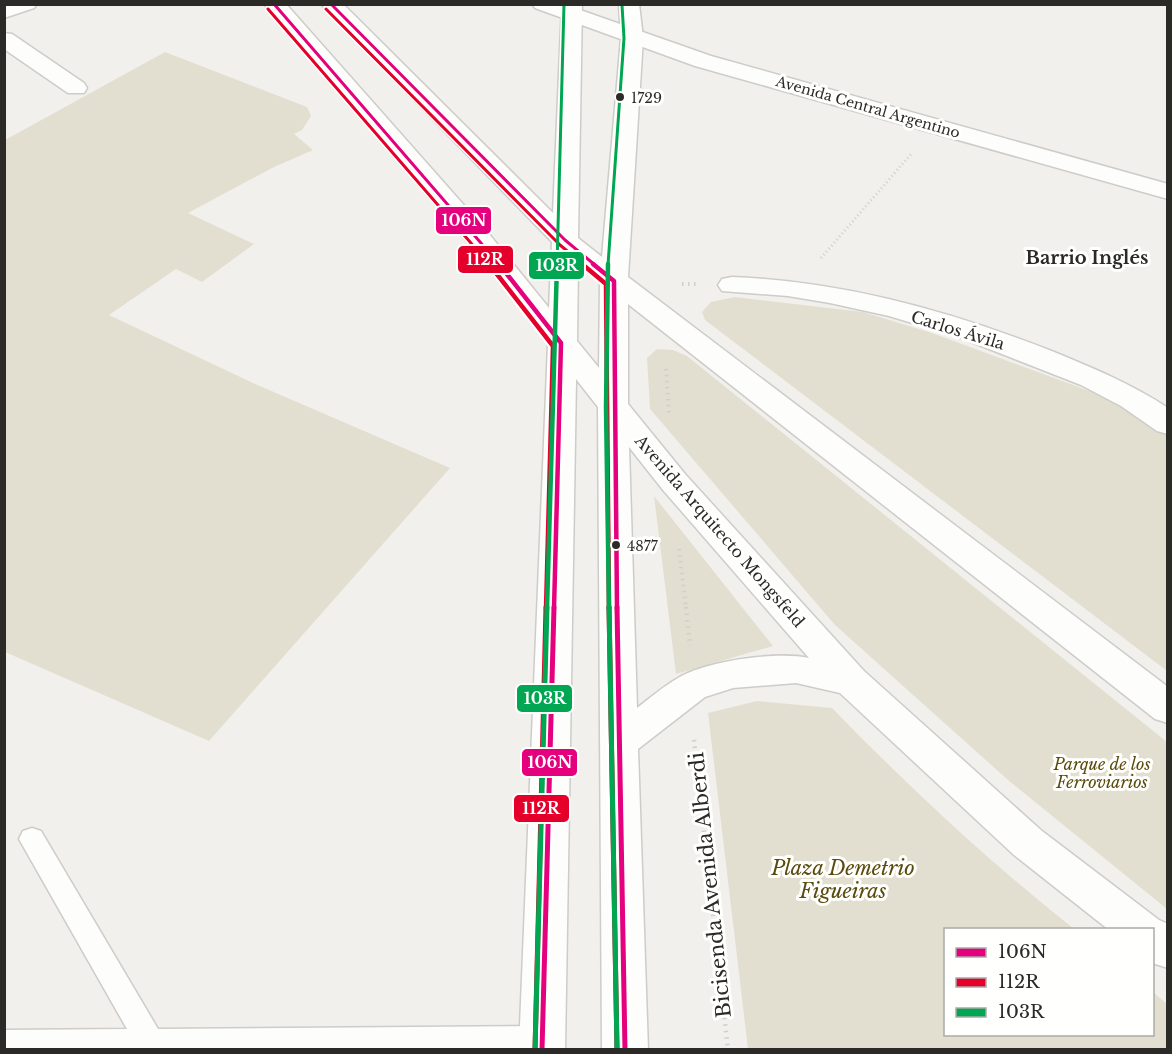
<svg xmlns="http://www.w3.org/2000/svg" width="1172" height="1054" font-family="'Libre Baskerville',serif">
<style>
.green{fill:#e3dfd0}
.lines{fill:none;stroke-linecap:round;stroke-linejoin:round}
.lane-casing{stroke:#cdccc9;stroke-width:3}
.street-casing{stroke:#cdccc9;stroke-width:3}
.secondary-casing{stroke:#cdccc9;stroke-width:3}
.path-far2{stroke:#d0cfcd;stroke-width:3;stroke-dasharray:1 3;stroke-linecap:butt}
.path-far1{stroke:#d0cfcd;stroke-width:4;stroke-dasharray:1.5 4.5;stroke-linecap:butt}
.path{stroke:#d0cfcd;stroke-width:4.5;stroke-dasharray:1.5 5;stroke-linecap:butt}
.lane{fill:#fdfdfc;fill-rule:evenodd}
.street{fill:#fdfdfc;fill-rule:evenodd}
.secondary{fill:#fdfdfc;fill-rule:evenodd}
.bus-1-far2-casing{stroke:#fffffd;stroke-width:6}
.bus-1-far1-casing{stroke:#fffffd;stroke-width:9}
.bus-1-casing{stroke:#fffffd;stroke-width:10}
.bus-2-far2-casing{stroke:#fffffd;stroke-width:6}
.bus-2-far1-casing{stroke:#fffffd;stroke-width:9}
.bus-2-casing{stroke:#fffffd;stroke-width:10}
.bus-3-far2-casing{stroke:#fffffd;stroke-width:6}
.bus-3-far1-casing{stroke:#fffffd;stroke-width:9}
.bus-3-casing{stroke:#fffffd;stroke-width:10}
.bus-1-far2{stroke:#e5007d;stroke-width:3}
.bus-1-far1{stroke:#e5007d;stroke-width:4.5}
.bus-1{stroke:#e5007d;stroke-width:5}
.bus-2-far2{stroke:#e4002b;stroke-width:3}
.bus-2-far1{stroke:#e4002b;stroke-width:4.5}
.bus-2{stroke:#e4002b;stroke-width:5}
.bus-3-far2{stroke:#00a651;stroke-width:3}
.bus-3-far1{stroke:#00a651;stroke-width:4.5}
.bus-3{stroke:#00a651;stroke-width:5}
.bus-dot{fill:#2b2a27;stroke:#fffffd;stroke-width:2}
.labels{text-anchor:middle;stroke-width:6;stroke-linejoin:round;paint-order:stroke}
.bus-label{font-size:14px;fill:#2b2a27;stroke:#fffffd;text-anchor:start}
.far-street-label{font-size:14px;fill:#2b2a27;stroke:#fffffd}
.street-label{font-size:16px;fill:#2b2a27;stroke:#fffffd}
.park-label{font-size:16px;font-style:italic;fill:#5a4a0d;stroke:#fffffd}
.neighbourhood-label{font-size:18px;font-weight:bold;fill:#2b2a27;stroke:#fffffd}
.near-park-label{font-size:20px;font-style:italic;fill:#5a4a0d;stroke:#fffffd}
.near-street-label{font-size:20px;fill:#2b2a27;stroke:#fffffd}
.line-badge{stroke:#fffffd;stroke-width:2}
.badge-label{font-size:16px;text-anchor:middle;font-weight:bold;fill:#fff}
</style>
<rect width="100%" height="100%" fill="#f1f0ec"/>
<!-- green -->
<g class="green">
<polygon points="165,52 307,107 311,116 302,130 294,134 313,150 272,168 188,213 254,244 202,282 176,269 109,315 253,383 450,468 209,741 5,652 5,140"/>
<polygon points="735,297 863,312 932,333 1106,397 1157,427 1168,436 1167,671 705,320 702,312 711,302"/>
<polygon points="657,349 673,350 687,356 1167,742 1167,909 1008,780 835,625 650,409 647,358"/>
<polygon points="654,496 773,646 676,674"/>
<path d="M757,701l75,7c76,78 156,153 242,221l-128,1v104h206l1,-42 14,12v45h-419l-40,-336z"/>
</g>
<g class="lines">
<!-- lane casing -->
<g class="lane-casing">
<polygon id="lane" points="32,828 41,831 158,1029 543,1026 553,1030 557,1040 553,1050 4,1050 4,1030 127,1029 19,839 23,831"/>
</g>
<!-- street casing -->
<g class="street-casing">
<g id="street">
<polygon points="37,4 34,8 4,18 4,5"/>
<polygon points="532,4 563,4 711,56 1168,184 1168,199 695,66 535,8"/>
<polygon points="4,33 12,34 84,83 87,88 84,93 68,93 4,49"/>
<path d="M732,277c110,4 219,34 322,75 39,16 78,32 114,56v26l-11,-3 -36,-25 -40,-21 -125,-49 -67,-20 -59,-13 -42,-7 -66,-5 -4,-6 4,-6z"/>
</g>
</g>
<!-- secondary casing -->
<g class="secondary-casing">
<path id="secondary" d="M264,4h22l199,225 64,79 3,-66 -231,-238h22l210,209 9,-209h20l-4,234 24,19 19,-219 -2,-34h20l4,34 -15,239 540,410v36l-13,-4 -527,-415v100l57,70 179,197 178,160 117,89 9,4v44l-16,-5v-33h-43l-95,-75 -174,-162 -44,-10 -63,5 -28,9 -67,52 10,301h-46l-4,-643 -22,-28 -11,671h-46l29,-706 -81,-103zM578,264l22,18 -1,86 -22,-27zM629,447l34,43 146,168c-32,-7 -103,3 -131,20 -14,8 -28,20 -41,30z"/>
</g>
<!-- path-far2 -->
<polyline class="path-far2" points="821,258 912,153"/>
<!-- path-far1 -->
<g class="path-far1">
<polyline points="682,284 698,284"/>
<polyline points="666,369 669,413"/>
<polyline points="679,549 686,609"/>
</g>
<!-- path -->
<g class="path">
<polyline points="686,607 690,646"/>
<polyline points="694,740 728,1050"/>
</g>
<!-- lane -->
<use href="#lane" class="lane"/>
<!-- street -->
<use href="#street" class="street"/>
<!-- secondary -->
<use href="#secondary" class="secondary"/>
<!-- bus-1-far2 casing -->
<g class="bus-1-far2-casing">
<g id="bus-1-far2">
<polyline points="274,4 500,265"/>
<polyline points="331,4 565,240 595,265"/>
</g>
</g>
<!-- bus-1-far1 casing -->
<g class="bus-1-far1-casing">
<g id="bus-1-far1">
<polyline points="499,264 561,343 554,609"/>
<polyline points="593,264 614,281 617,609"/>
</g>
</g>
<!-- bus-1 casing -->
<g class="bus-1-casing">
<g id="bus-1">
<polyline points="617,607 625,1050"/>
<polyline points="542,1050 554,607"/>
</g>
</g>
<!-- bus-2-far2 casing -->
<g class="bus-2-far2-casing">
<g id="bus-2-far2">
<polyline points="268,9 490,265"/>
<polyline points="326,9 560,245 584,265"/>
</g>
</g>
<!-- bus-2-far1 casing -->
<g class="bus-2-far1-casing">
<g id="bus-2-far1">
<polyline points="489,264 553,346 546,609"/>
<polyline points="582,264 606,284 609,609"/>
</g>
</g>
<!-- bus-2 casing -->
<g class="bus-2-casing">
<g id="bus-2">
<polyline points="609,607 617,1050"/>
<polyline points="535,1050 546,607"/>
</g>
</g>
<!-- bus-3-far2 casing -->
<g class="bus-3-far2-casing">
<g id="bus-3-far2">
<polyline points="557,265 564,4"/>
<polyline points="608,265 624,38 622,5"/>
</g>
</g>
<!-- bus-3-far1 casing -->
<g class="bus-3-far1-casing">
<g id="bus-3-far1">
<polyline points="608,264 606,407 609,609"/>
<polyline points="547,609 557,264"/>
</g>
</g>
<!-- bus-3 casing -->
<g class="bus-3-casing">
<g id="bus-3">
<polyline points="609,607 617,1050"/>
<polyline points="535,1050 547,607"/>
</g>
</g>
<!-- bus-1-far2 -->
<use href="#bus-1-far2" class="bus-1-far2"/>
<!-- bus-1-far1 -->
<use href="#bus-1-far1" class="bus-1-far1"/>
<!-- bus-1 -->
<use href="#bus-1" class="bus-1"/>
<!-- bus-2-far2 -->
<use href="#bus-2-far2" class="bus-2-far2"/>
<!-- bus-2-far1 -->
<use href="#bus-2-far1" class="bus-2-far1"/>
<!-- bus-2 -->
<use href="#bus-2" class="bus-2"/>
<!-- bus-3-far2 -->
<use href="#bus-3-far2" class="bus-3-far2"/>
<!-- bus-3-far1 -->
<use href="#bus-3-far1" class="bus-3-far1"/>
<!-- bus-3 -->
<use href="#bus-3" class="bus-3"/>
</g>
<!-- markers -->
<g class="bus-dot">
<circle cx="620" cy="97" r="5"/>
<circle cx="616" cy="545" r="5"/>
</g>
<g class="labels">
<!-- bus labels -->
<g class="bus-label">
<text x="631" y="103">1729</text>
<text x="627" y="551">4877</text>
</g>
<!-- far-street labels -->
<g class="far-street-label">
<text transform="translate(868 107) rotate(16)" y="5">Avenida Central Argentino</text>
</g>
<!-- street labels -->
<g class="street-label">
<text transform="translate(958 330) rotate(17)" y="6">Carlos Ávila</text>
<text transform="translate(720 531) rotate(49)" y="6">Avenida Arquitecto Mongsfeld</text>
</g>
<!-- park labels -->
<g class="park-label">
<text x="1102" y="770">Parque de los<tspan x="1102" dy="18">Ferroviarios</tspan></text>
</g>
<!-- neighbourhood labels -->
<g class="neighbourhood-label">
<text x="1087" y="264">Barrio Inglés</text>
</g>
<!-- near-park labels -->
<g class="near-park-label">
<text x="843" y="875">Plaza Demetrio<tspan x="843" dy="23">Figueiras</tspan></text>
</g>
<!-- near-street labels -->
<g class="near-street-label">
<text transform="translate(710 885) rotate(-96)" y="7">Bicisenda Avenida Alberdi</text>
</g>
</g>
<g class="line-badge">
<rect x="435" y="206" width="57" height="29" rx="6" fill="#e5007d"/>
<rect x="457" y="245" width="57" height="29" rx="6" fill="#e4002b"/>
<rect x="528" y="251" width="57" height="29" rx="6" fill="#00a651"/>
<rect x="516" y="684" width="57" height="29" rx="6" fill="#00a651"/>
<rect x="521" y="748" width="57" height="29" rx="6" fill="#e5007d"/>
<rect x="513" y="794" width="57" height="29" rx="6" fill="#e4002b"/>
</g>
<g class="badge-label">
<text x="464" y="226">106N</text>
<text x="485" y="265">112R</text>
<text x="557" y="271">103R</text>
<text x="545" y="704">103R</text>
<text x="550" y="768">106N</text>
<text x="541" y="814">112R</text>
</g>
<!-- border -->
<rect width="1172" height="1054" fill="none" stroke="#2b2a27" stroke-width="12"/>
<!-- legend -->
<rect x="944" y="928" width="210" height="108" fill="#fffffd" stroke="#aaaaa7" stroke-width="1.5"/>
<rect x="956" y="948" width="30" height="9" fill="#e5007d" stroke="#aaaaa7" stroke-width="1.5"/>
<text x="998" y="958" font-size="18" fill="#2b2a27">106N</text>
<rect x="956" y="978" width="30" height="9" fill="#e4002b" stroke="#aaaaa7" stroke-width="1.5"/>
<text x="998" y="988" font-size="18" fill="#2b2a27">112R</text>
<rect x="956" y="1008" width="30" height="9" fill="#00a651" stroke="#aaaaa7" stroke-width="1.5"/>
<text x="998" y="1018" font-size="18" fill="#2b2a27">103R</text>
</svg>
